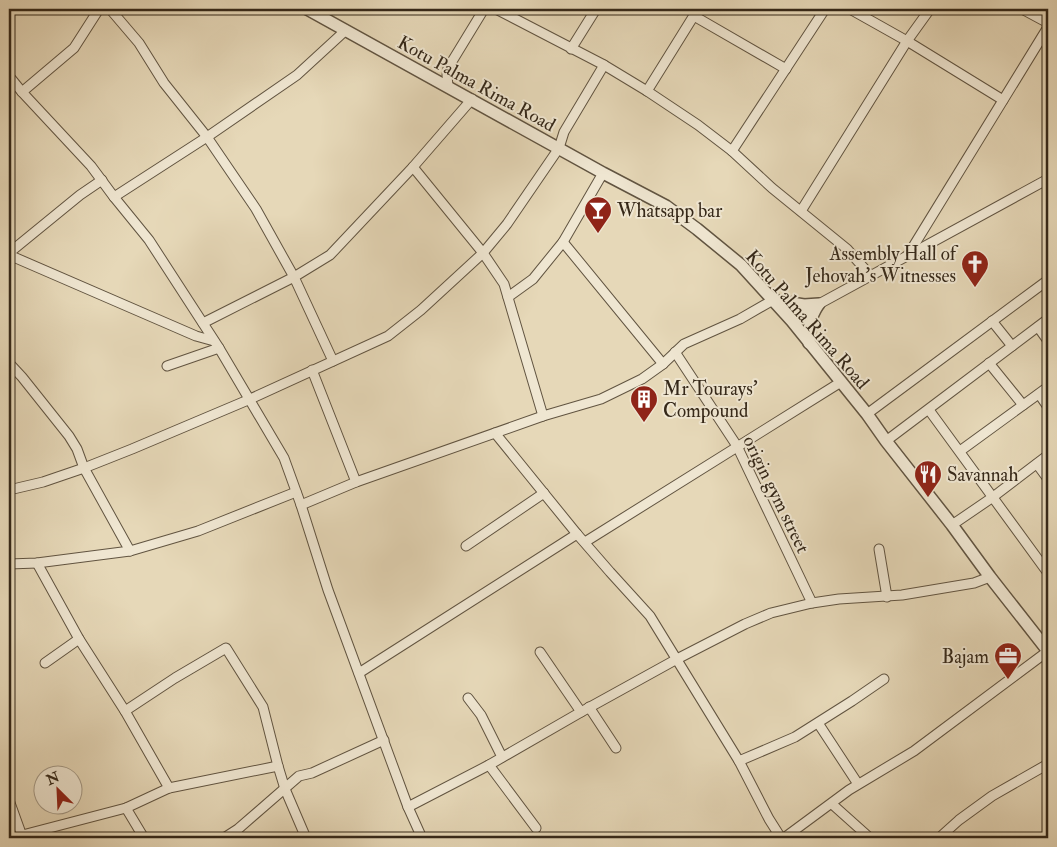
<svg xmlns="http://www.w3.org/2000/svg" width="1057" height="847" font-family="'IM FELL Double Pica',serif">
<style>
.lines{fill:none;stroke-linecap:round;stroke-linejoin:round}
.minor-casing{stroke:#615441;stroke-width:11}
.tertiary-casing{stroke:#615441;stroke-width:14}
.minor{stroke:#efe6d1;stroke-width:9}
.tertiary{stroke:#efe6d1;stroke-width:11}
.labels{text-anchor:middle;stroke-width:4;stroke-linejoin:round;paint-order:stroke}
.street-label{font-size:19px;fill:#352819;stroke:#efe6d1}
.poi-label{font-size:19px;fill:#352819;stroke:#efe6d1;text-anchor:start}
</style>
<rect width="100%" height="100%" fill="#e6d8b8"/>
<filter id="stains"><feTurbulence type="fractalNoise" baseFrequency=".004" numOctaves="4"/><feColorMatrix values="0 0 0 0 .2 0 0 0 0 .09 0 0 0 0 .02 0 0 0 .5 -.17"/></filter>
<radialGradient id="worn" r=".72"><stop offset=".6" stop-color="#630" stop-opacity="0"/><stop offset="1" stop-color="#630" stop-opacity=".3"/></radialGradient>
<g class="lines">
<!-- minor casing -->
<g class="minor-casing">
<g id="minor">
<polyline points="110,9 139,43 164,83 207,137 256,209 294,277 333,361"/>
<polyline points="496,9 604,65 647,91 698,125 732,151 772,188 847,249 871,276"/>
<polyline points="850,9 907,41 1003,100"/>
<polyline points="1022,9 1048,23"/>
<polyline points="694,16 786,69"/>
<polyline points="571,49 596,9"/>
<polyline points="9,76 22,92 91,166 114,197 149,240 219,348 284,458 301,505 328,590 408,807 422,838"/>
<polyline points="448,87 447,75 448,68 484,9"/>
<polyline points="647,91 698,9"/>
<polyline points="22,92 74,48 99,9"/>
<polyline points="732,151 825,9"/>
<polyline points="413,167 483,253 504,284 543,416"/>
<polyline points="114,197 207,137 297,75 346,30"/>
<polyline points="801,211 907,41 930,9"/>
<polyline points="563,242 663,364"/>
<polyline points="9,253 80,195 102,180"/>
<polyline points="9,255 196,336 214,341"/>
<polyline points="908,255 1048,27"/>
<polyline points="508,297 533,279 563,242 603,173"/>
<polyline points="792,321 819,304 1048,179"/>
<polyline points="992,321 1012,346"/>
<polyline points="203,323 294,277 330,255 413,167 472,99"/>
<polyline points="1038,327 1048,341"/>
<polyline points="675,352 737,446 812,603"/>
<polyline points="9,363 22,377 69,436 77,449 84,468 130,551"/>
<polyline points="989,363 1023,405"/>
<polyline points="167,366 219,348"/>
<polyline points="312,370 356,482"/>
<polyline points="1039,394 1048,407"/>
<polyline points="929,410 1048,573"/>
<polyline points="867,414 1048,280"/>
<polyline points="495,433 577,534 610,572 650,616 739,761 769,819 781,838"/>
<polyline points="886,441 1048,319"/>
<polyline points="960,451 1048,387"/>
<polyline points="1037,464 1048,479"/>
<polyline points="9,490 43,482 84,468 132,449 248,400 388,336 421,310 483,253 507,224 559,148 564,132 604,65"/>
<polyline points="301,505 356,482 543,416 601,399 642,379 663,364 684,344 740,319 773,300"/>
<polyline points="952,525 993,497 1048,455"/>
<polyline points="585,542 841,382"/>
<polyline points="466,546 544,493"/>
<polyline points="879,549 887,597"/>
<polyline points="37,563 79,639 125,711 169,788"/>
<polyline points="9,564 37,563 130,551 198,531 296,492"/>
<polyline points="540,652 581,712"/>
<polyline points="45,663 79,639"/>
<polyline points="359,673 577,534"/>
<polyline points="468,698 481,715 502,757"/>
<polyline points="589,707 616,748"/>
<polyline points="125,711 175,678 226,648 263,707 278,766 285,789 306,838"/>
<polyline points="818,723 858,784"/>
<polyline points="739,761 795,737 852,701 884,679"/>
<polyline points="489,765 536,828"/>
<polyline points="9,800 22,836"/>
<polyline points="832,804 870,838"/>
<polyline points="408,807 489,765 581,712 677,659 745,624 771,613 812,603 839,599 902,595 974,583 990,577"/>
<polyline points="126,808 144,838"/>
<polyline points="11,838 126,808 169,788 278,766"/>
<polyline points="224,838 238,829 299,776 312,773 384,740"/>
<polyline points="784,838 849,790 914,751 1048,651"/>
<polyline points="939,838 959,820 992,796 1048,764"/>
</g>
</g>
<!-- tertiary casing -->
<g class="tertiary-casing">
<g id="tertiary">
<polyline points="307,9 603,173 666,206 697,229 741,265 792,321 867,414 886,441 952,525 990,577 1048,651"/>
<polyline points="773,300 804,305 819,304"/>
<path d="M809,343c0,-16 0,-24 9,-38"/>
</g>
</g>
<!-- minor -->
<use href="#minor" class="minor"/>
<!-- tertiary -->
<use href="#tertiary" class="tertiary"/>
</g>
<!-- icons -->
<defs>
<g id="bar-pin" transform="scale(1.4375)"><path d="M0 17L-7.5 6A9.5 9.5 0 1 1 7.5 6Z" fill="#8f2418" stroke="#efe6d1"/><path d="M-6-5H6L.8 .8V4.5H3.5V6h-7V4.5H-.8V.8Z" fill="#fff"/></g>
<g id="church-pin" transform="scale(1.4375)"><path d="M0 17L-7.5 6A9.5 9.5 0 1 1 7.5 6Z" fill="#8f2418" stroke="#efe6d1"/><path d="M-1.2-6h2.4v3.5h3.3v2.4h-3.3V6h-2.4V-.1h-3.3v-2.4h3.3Z" fill="#fff"/></g>
<g id="building-pin" transform="scale(1.4375)"><path d="M0 17L-7.5 6A9.5 9.5 0 1 1 7.5 6Z" fill="#8f2418" stroke="#efe6d1"/><path d="M-4-6H4V6H1V3H-1V6H-4ZM-2.5-4.3h1.7v1.8h-1.7ZM.8-4.3h1.7v1.8H.8ZM-2.5-1h1.7V.8h-1.7ZM.8-1h1.7V.8H.8Z" fill="#fff"/></g>
<g id="restaurant-pin" transform="scale(1.4375)"><path d="M0 17L-7.5 6A9.5 9.5 0 1 1 7.5 6Z" fill="#8f2418" stroke="#efe6d1"/><path d="M-5-6h1v4h1v-4h1v4h1v-4h1v5L-1.5 .5V6h-2V.5L-5-1ZM5-6V6H3V1.5H1.5Q1.5-4 5-6Z" fill="#fff"/></g>
<g id="office-pin" transform="scale(1.4375)"><path d="M0 17L-7.5 6A9.5 9.5 0 1 1 7.5 6Z" fill="#8f2418" stroke="#efe6d1"/><path d="M-6-3h4V-5.5h4V-3h4V5H-6ZM-1-4.5V-3h2v-1.5ZM-6 0V1H6V0Z" fill="#fff"/></g>
</defs>
<g fill-rule="evenodd">
<use href="#bar-pin" x="598" y="210"/>
<use href="#church-pin" x="975" y="264"/>
<use href="#building-pin" x="644" y="399"/>
<use href="#restaurant-pin" x="928" y="474"/>
<use href="#office-pin" x="1008" y="656"/>
</g>
<g class="labels">
<!-- street labels -->
<g class="street-label">
<text transform="translate(477 83) rotate(29)" y="7">Kotu Palma Rima Road</text>
<text transform="translate(808 319) rotate(49)" y="7">Kotu Palma Rima Road</text>
<text transform="translate(777 494) rotate(64)" y="7">origin gym street</text>
</g>
<!-- poi labels -->
<g class="poi-label">
<text x="617" y="217">Whatsapp bar</text>
<text x="956" y="260" text-anchor="end">Assembly Hall of<tspan x="956" dy="22">Jehovah's Witnesses</tspan></text>
<text x="663" y="395">Mr Tourays'<tspan x="663" dy="22">Compound</tspan></text>
<text x="947" y="481">Savannah</text>
<text x="989" y="663" text-anchor="end">Bajam</text>
</g>
</g>
<!-- margin -->
<rect width="1057" height="847" fill="none" stroke="#e6d8b8" stroke-width="30"/>
<rect x="10" y="10" width="1037" height="827" fill="none" stroke="#352819" stroke-width="2.5"/>
<rect x="15" y="15" width="1027" height="817" fill="none" stroke="#352819"/>
<!-- north arrow -->
<g transform="translate(58 790) rotate(336)"><circle r="24" fill="#efe6d1" stroke="#a59a87"/>
<path d="M0-4L9 19L0 12L-9 19Z" fill="#8f2418"/>
<text y="-8" font-size="14" font-weight="bold" text-anchor="middle" fill="#352819">N</text>
</g>
<rect width="100%" height="100%" filter="url(#stains)"/>
<rect width="100%" height="100%" fill="url(#worn)"/>
</svg>
